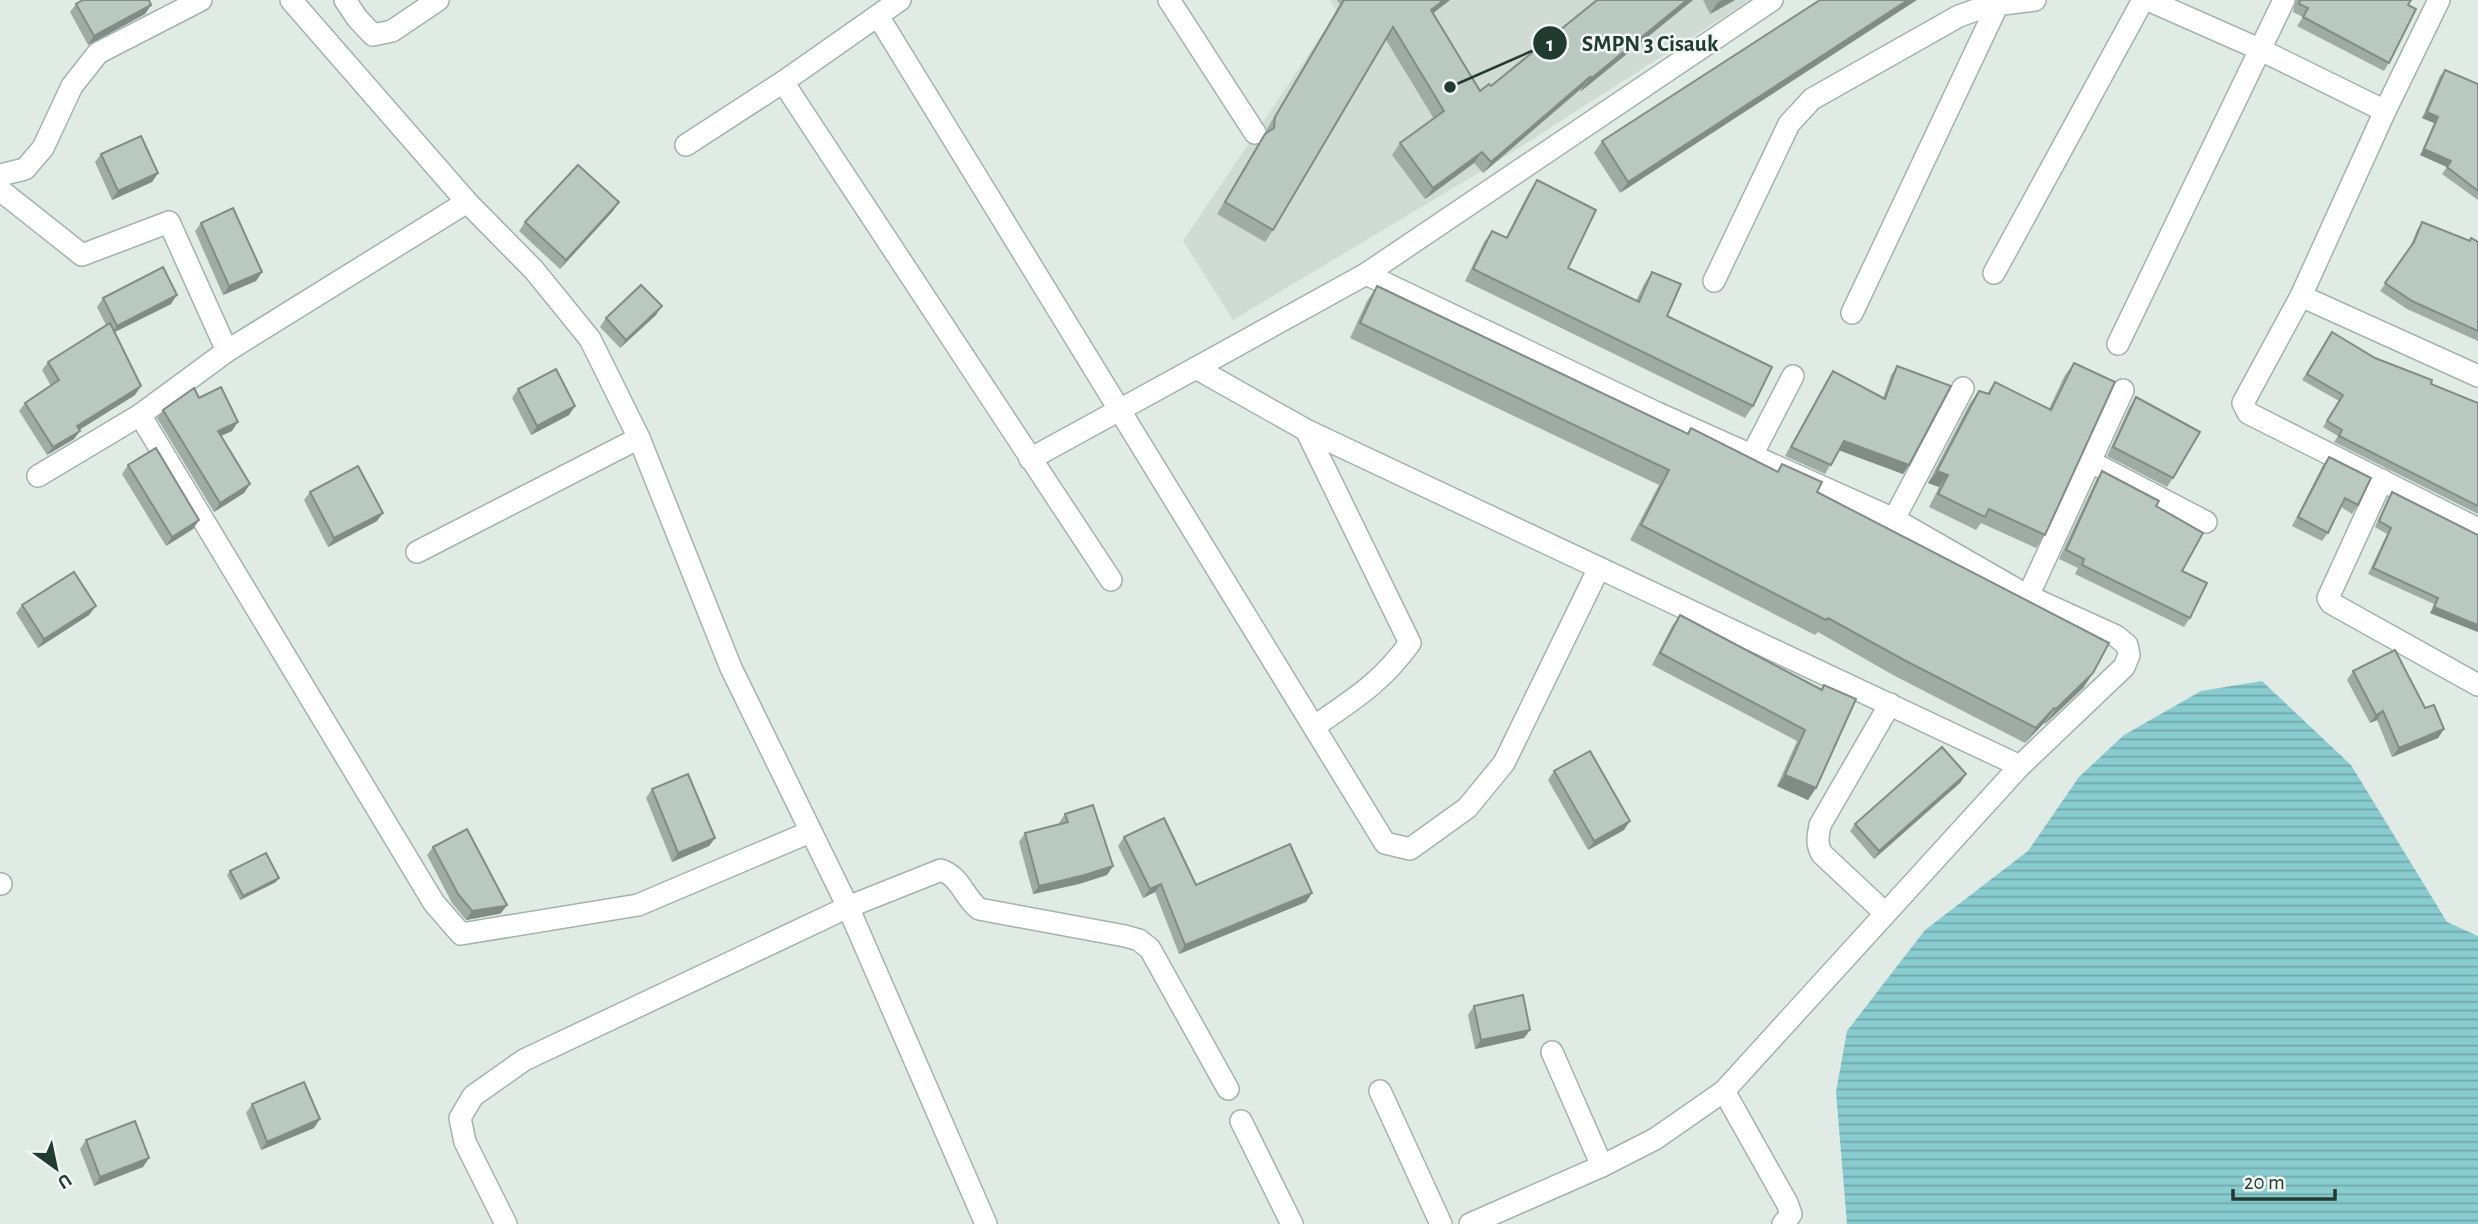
<svg xmlns="http://www.w3.org/2000/svg" width="2478" height="1224" font-family="'Alegreya Sans',sans-serif">
<style>
.built{fill:#cfdbd4}
.water{fill:url(#water-rules)}
.lines{fill:none;stroke-linecap:round;stroke-linejoin:round}
.street-casing{stroke:#a3b3ab;stroke-width:24}
.street{stroke:#fff;stroke-width:21}
.wall{fill:#9faca6}
.shaded-wall{fill:#828c87}
.building{fill:#b9c8c1;stroke:#828c87;stroke-width:2}
.leader{fill:none;stroke:#213b31;stroke-width:2.5}
.callout-dot{fill:#213b31;stroke:#f1f8f3;stroke-width:2.5}
.mark-label{font-size:21px;text-anchor:middle;font-weight:bold;fill:#fff}
.callout-label{font-size:23px;text-anchor:middle;font-weight:bold;fill:#213b31;stroke:#f1f8f3;stroke-width:5;stroke-linejoin:round;paint-order:stroke}
</style>
<defs>
<pattern id="water-rules" width="6" height="5" patternUnits="userSpaceOnUse" patternTransform="scale(1.75)"><rect width="6" height="5" fill="#89cccf"/><path d="M0 2.5h6" fill="none" stroke="#70a7a9"/></pattern>
</defs>
<rect width="100%" height="100%" fill="#e0ebe5"/>
<!-- built -->
<polygon class="built" points="1330,0 1750,0 1495,163 1233,320 1183,241 1337,12"/>
<!-- water -->
<polygon class="water" points="2262,681 2351,765 2447,922 2478,936 2478,1224 1847,1224 1836,1092 1847,1031 1925,930 2028,851 2079,777 2124,735 2201,691"/>
<g class="lines">
<!-- street casing -->
<g class="street-casing">
<g id="street">
<polyline points="291,0 467,202 534,270 590,339 639,438 731,668 848,907 986,1224"/>
<polyline points="345,0 357,18 373,35 392,31 438,0"/>
<polyline points="1169,0 1255,133"/>
<polyline points="2148,0 2259,49 2385,111"/>
<polyline points="2439,0 2385,111 2301,296 2243,403 2248,413 2478,529"/>
<polyline points="878,16 1385,843 1410,849 1467,808 1504,763 1599,568"/>
<polyline points="783,82 1111,580"/>
<polyline points="686,145 783,82 900,0"/>
<polyline points="0,175 25,169 43,148 72,86 98,53 201,0"/>
<polyline points="0,190 82,255 169,222 227,351"/>
<polyline points="1994,273 2143,0"/>
<polyline points="1366,274 1655,412 1894,519 2028,596 2116,636 2127,645 2129,655 2124,667 2020,766 1724,1091 1655,1139 1602,1166 1470,1224"/>
<polyline points="1714,281 1789,124 1812,99 1959,16 1987,6 2035,0"/>
<polyline points="2301,296 2478,376"/>
<polyline points="1852,313 1998,4"/>
<polyline points="2118,344 2284,0"/>
<polyline points="1196,368 1366,274 1772,0"/>
<polyline points="140,415 434,903 461,934 638,905 810,832"/>
<path d="M1306,430l104,213c-29,40 -56,56 -95,83"/>
<polyline points="1752,455 1793,376"/>
<polyline points="1030,459 1196,368 1306,430 2020,766"/>
<polyline points="2091,462 2206,522"/>
<polyline points="38,476 140,415 227,351 467,202"/>
<polyline points="2382,480 2328,598 2331,603 2478,685"/>
<polyline points="1894,519 1963,388"/>
<polyline points="417,552 639,438"/>
<polyline points="2028,596 2123,390"/>
<polyline points="0,884 1,884"/>
<path d="M1885,913l-63,-59c-6,-10 -4,-17 -2,-29l70,-121"/>
<polyline points="1552,1052 1602,1166"/>
<polyline points="1380,1091 1441,1224"/>
<polyline points="1724,1091 1787,1203 1791,1214 1783,1224"/>
<polyline points="1241,1121 1292,1224"/>
<path d="M506,1224l-41,-82 -5,-24 13,-22 51,-36 324,-153 93,-37c21,8 21,25 38,39l146,27 14,4 11,9 78,140"/>
</g>
</g>
<!-- street -->
<use href="#street" class="street"/>
</g>
<!-- wall -->
<g class="wall">
<polygon points="1337,0 1450,0 1433,13 1480,91 1693,0 1580,92 1583,87 1483,173 1474,163 1425,199 1392,155 1400,143 1434,119 1386,40 1273,230 1265,242 1217,214 1257,146 1267,133 1267,129 1340,4"/>
<polygon points="1703,0 1735,0 1710,14"/>
<polygon points="1820,0 1620,193 1594,153 1602,141"/>
<polygon points="2296,0 2411,0 2389,63 2384,71 2297,26 2303,17 2293,12"/>
<polygon points="76,4 151,5 145,14 88,45 70,12"/>
<polygon points="2445,70 2478,84 2478,200 2442,174 2447,167 2420,155 2434,123 2422,118 2440,76"/>
<polygon points="101,154 158,173 152,182 112,200 95,162"/>
<polygon points="1537,180 1568,268 1636,301 1644,284 1652,272 1667,316 1753,406 1745,418 1465,281 1484,242 1492,231 1506,237 1529,192"/>
<polygon points="613,211 560,269 519,231 525,222"/>
<polygon points="2422,222 2470,241 2478,242 2478,341 2407,309 2380,291 2409,250 2417,230"/>
<polygon points="201,223 262,272 256,281 223,295 195,231"/>
<polygon points="1377,286 1687,434 1691,428 1777,472 1782,464 1817,492 2093,673 2083,688 2045,724 2044,723 2025,743 1893,675 1818,632 1815,635 1630,540 1659,485 1350,338 1367,301"/>
<polygon points="103,298 171,304 114,332 135,395 79,430 74,439 47,455 19,411 25,403 51,386 42,370 48,362 106,325 97,307"/>
<polygon points="656,315 620,348 600,327 606,318"/>
<polygon points="2328,338 2431,384 2478,403 2478,514 2334,442 2338,436 2323,427 2339,401 2302,380"/>
<polygon points="2074,363 2045,535 2036,548 1981,523 1976,530 1929,507 1939,487 1928,483 1970,403 1979,391 1987,394 1995,382 2049,409 2065,375"/>
<polygon points="1897,366 1909,465 1903,474 1839,450 1825,474 1785,456 1827,380 1833,371 1883,398 1891,375"/>
<polygon points="518,389 575,406 569,415 531,435 512,398"/>
<polygon points="2136,397 2173,478 2167,487 2107,456 2130,406"/>
<polygon points="199,398 232,431 221,436 250,484 244,493 214,512 157,418 163,410"/>
<polygon points="2329,457 2358,505 2352,514 2341,507 2328,533 2322,541 2292,526 2323,465"/>
<polygon points="128,465 199,520 193,529 166,546 122,474"/>
<polygon points="2102,471 2156,506 2182,571 2190,618 2184,627 2075,574 2078,568 2059,559 2096,480"/>
<polygon points="310,492 377,521 328,547 304,500"/>
<polygon points="2392,492 2478,632 2430,613 2434,604 2368,574 2387,534 2375,527 2388,498"/>
<polygon points="22,605 89,615 38,648 16,613"/>
<polygon points="1680,615 1821,689 1824,685 1816,788 1808,800 1777,786 1797,741 1652,665 1672,626"/>
<polygon points="2353,671 2425,708 2444,729 2438,738 2392,757 2377,720 2370,723 2347,680"/>
<polygon points="1554,771 1624,830 1588,850 1548,780"/>
<polygon points="1961,782 1874,859 1850,831 1855,824"/>
<polygon points="652,789 715,838 709,846 672,862 646,798"/>
<polygon points="1065,814 1113,866 1107,875 1079,884 1033,894 1019,842 1025,833 1060,824 1059,823"/>
<polygon points="1124,837 1196,885 1312,893 1306,902 1179,954 1155,892 1143,898 1118,846"/>
<polygon points="433,847 507,905 501,913 466,920 452,903 427,855"/>
<polygon points="230,871 276,882 240,900 227,875"/>
<polygon points="1474,1006 1530,1030 1524,1038 1475,1049 1468,1015"/>
<polygon points="252,1104 314,1128 261,1150 246,1113"/>
<polygon points="86,1140 149,1158 143,1167 94,1186 80,1149"/>
</g>
<!-- shaded-wall -->
<g class="shaded-wall">
<polygon points="1444,0 1450,0 1423,21 1431,10"/>
<polygon points="1687,0 1693,0 1580,92 1588,81"/>
<polygon points="1722,0 1735,0 1710,14 1718,2"/>
<polygon points="1908,0 1917,0 1620,193 1628,182"/>
<polygon points="151,5 145,14 88,45 94,36"/>
<polygon points="1591,76 1583,87 1483,173 1491,162"/>
<polygon points="2427,112 2438,117 2434,123 2422,118"/>
<polygon points="2424,149 2451,161 2447,167 2420,155"/>
<polygon points="1482,152 1474,163 1425,199 1433,188"/>
<polygon points="158,173 152,182 112,200 118,191"/>
<polygon points="619,202 613,211 560,269 566,260"/>
<polygon points="262,272 256,281 223,295 229,286"/>
<polygon points="177,295 171,304 111,334 117,326"/>
<polygon points="662,306 656,315 620,348 626,340"/>
<polygon points="141,386 135,395 71,435 77,426"/>
<polygon points="575,406 569,415 531,435 537,426"/>
<polygon points="238,422 232,431 212,440 218,431"/>
<polygon points="80,431 74,439 47,455 53,447"/>
<polygon points="1844,441 1909,465 1903,474 1838,450"/>
<polygon points="1937,471 1948,475 1939,487 1928,483"/>
<polygon points="250,484 244,493 214,512 220,503"/>
<polygon points="383,513 377,521 328,547 334,538"/>
<polygon points="199,520 193,529 166,546 172,537"/>
<polygon points="96,606 89,615 38,648 44,639"/>
<polygon points="2434,607 2478,625 2478,632 2430,613"/>
<polygon points="2093,673 2083,688 2045,724 2056,709"/>
<polygon points="2054,708 2044,723 2025,743 2036,728"/>
<polygon points="2383,711 2377,720 2370,723 2376,715"/>
<polygon points="2444,729 2438,738 2392,757 2399,748"/>
<polygon points="1966,774 1961,782 1874,859 1879,851"/>
<polygon points="1785,775 1816,788 1808,800 1777,786"/>
<polygon points="1630,821 1624,830 1588,850 1594,841"/>
<polygon points="715,838 709,846 672,862 678,853"/>
<polygon points="1113,866 1107,875 1079,884 1033,894 1039,886"/>
<polygon points="279,878 276,882 240,900 243,896"/>
<polygon points="1161,884 1155,892 1143,898 1150,889"/>
<polygon points="1312,893 1306,902 1179,954 1185,945"/>
<polygon points="507,905 501,913 499,914 466,920 472,911"/>
<polygon points="1530,1030 1524,1038 1475,1049 1481,1040"/>
<polygon points="320,1119 314,1128 261,1150 267,1142"/>
<polygon points="149,1158 143,1167 94,1186 100,1177"/>
</g>
<!-- building -->
<g class="building">
<polygon points="83,0 149,0 151,5 94,36 76,4"/>
<polygon points="1344,0 1444,0 1431,10 1480,91 1489,84 1491,86 1597,0 1687,0 1588,81 1591,76 1491,162 1482,152 1433,188 1400,143 1444,111 1393,27 1273,230 1225,202 1265,134 1274,128 1275,117"/>
<polygon points="1820,0 1908,0 1628,182 1602,141"/>
<polygon points="2300,0 2411,0 2408,5 2416,9 2389,63 2303,17 2308,8 2299,4"/>
<polygon points="2445,70 2478,84 2478,191 2447,167 2451,161 2424,149 2438,117 2427,112"/>
<polygon points="141,136 158,173 118,191 101,154"/>
<polygon points="578,165 619,202 566,260 525,222"/>
<polygon points="1537,180 1596,210 1568,268 1639,302 1652,272 1681,284 1667,316 1772,367 1753,406 1473,269 1492,231 1507,238"/>
<polygon points="233,208 262,272 229,286 201,223"/>
<polygon points="2422,222 2470,241 2471,238 2478,242 2478,331 2412,301 2385,283 2414,242"/>
<polygon points="163,267 177,295 117,326 103,298"/>
<polygon points="641,285 662,306 626,340 606,318"/>
<polygon points="1377,286 1688,434 1691,428 1778,472 1782,464 1822,482 1817,492 2109,643 2093,673 2056,709 2054,708 2036,728 1904,660 1828,618 1826,620 1641,525 1669,470 1360,323"/>
<polygon points="110,323 141,386 77,426 80,431 53,447 25,403 59,380 48,362"/>
<polygon points="2332,332 2375,358 2432,380 2431,384 2478,403 2478,506 2339,436 2342,430 2327,421 2343,395 2307,374"/>
<polygon points="2074,363 2115,382 2045,535 1989,509 1985,517 1938,494 1948,475 1937,471 1979,391 1989,394 1995,382 2051,410"/>
<polygon points="1897,366 1951,386 1909,465 1844,441 1831,465 1791,447 1833,371 1885,399"/>
<polygon points="556,369 575,406 537,426 518,389"/>
<polygon points="221,387 238,422 218,431 250,484 220,503 163,410 194,388 199,398"/>
<polygon points="2136,397 2200,432 2173,478 2113,447"/>
<polygon points="156,448 199,520 172,537 128,465"/>
<polygon points="2329,457 2371,478 2358,505 2345,498 2328,533 2298,517"/>
<polygon points="358,466 383,513 334,538 310,492"/>
<polygon points="2102,471 2159,501 2156,506 2203,533 2182,571 2207,583 2190,618 2082,565 2084,559 2066,550"/>
<polygon points="2392,492 2478,535 2478,625 2434,607 2438,598 2373,568 2391,528 2379,521"/>
<polygon points="74,572 96,606 44,639 22,605"/>
<polygon points="1680,615 1822,690 1824,685 1856,699 1816,788 1785,775 1805,730 1660,653"/>
<polygon points="2395,650 2425,708 2434,705 2444,729 2399,748 2383,711 2376,715 2353,671"/>
<polygon points="1942,747 1966,774 1879,851 1855,824"/>
<polygon points="1590,751 1630,821 1594,841 1554,771"/>
<polygon points="688,774 715,838 678,853 652,789"/>
<polygon points="1093,805 1113,866 1085,875 1039,886 1025,833 1068,822 1065,814"/>
<polygon points="1164,818 1196,885 1290,844 1312,893 1185,945 1161,884 1150,889 1124,837"/>
<polygon points="467,829 507,905 505,906 472,911 458,894 433,847"/>
<polygon points="266,853 279,878 243,896 230,871"/>
<polygon points="1523,995 1530,1030 1481,1040 1474,1006"/>
<polygon points="304,1082 320,1119 267,1142 252,1104"/>
<polygon points="135,1121 149,1158 100,1177 86,1140"/>
</g>
<!-- callouts -->
<path class="leader" d="M1450 87L1550 43"/>
<g class="callout-dot">
<circle cx="1450" cy="87" r="7"/>
<circle cx="1550" cy="43" r="18"/>
</g>
<g class="mark-label">
<text x="1550" y="51">1</text>
</g>
<g class="callout-label">
<text x="1650" y="51">SMPN 3 Cisauk</text>
</g>
<!-- north arrow -->
<g transform="translate(56 1168) rotate(147)" stroke="#f1f8f3" stroke-width="5" paint-order="stroke">
<path d="M0-5L12 26L0 18L-12 26Z" fill="#213b31"/>
<text y="-10" font-size="19" font-weight="bold" text-anchor="middle" fill="#213b31">U</text>
</g>
<!-- scale -->
<path d="M2233 1189v10h102v-10" fill="none" stroke="#213b31" stroke-width="3.5"/>
<text x="2244" y="1189" font-size="21" fill="#213b31" stroke="#f1f8f3" stroke-width="5" paint-order="stroke">20 m</text>
</svg>
